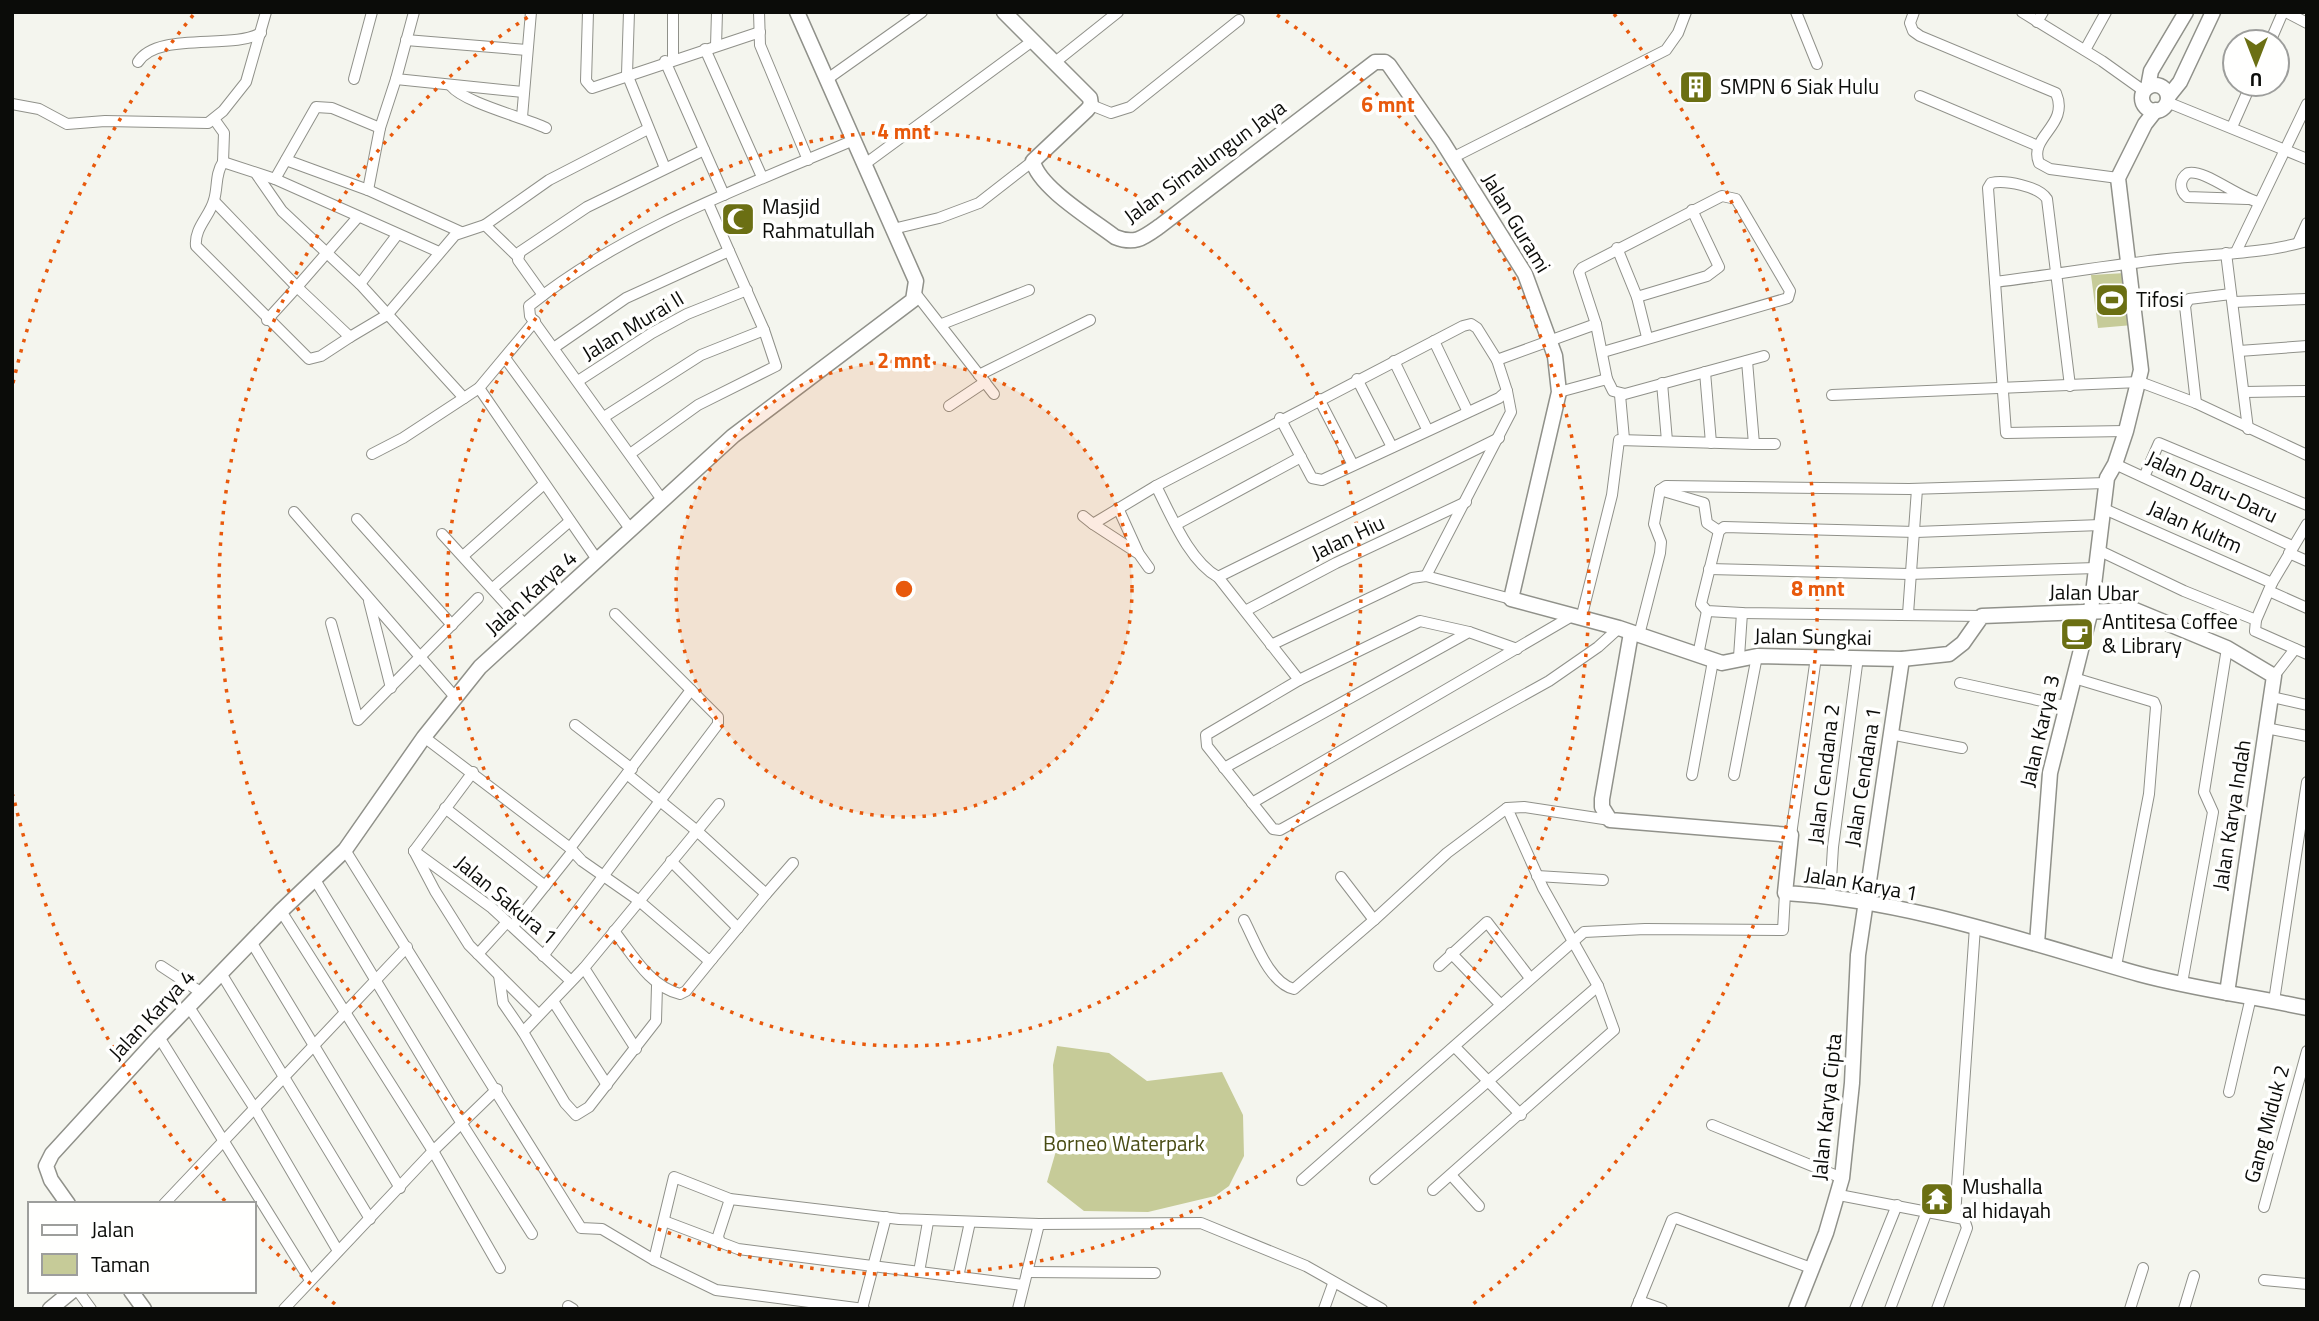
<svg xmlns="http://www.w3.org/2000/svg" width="2319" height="1321" font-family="'Titillium Web',sans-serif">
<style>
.green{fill:#c6cb98}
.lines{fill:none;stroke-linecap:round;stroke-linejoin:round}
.street-casing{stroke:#90918a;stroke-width:12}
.secondary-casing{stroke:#90918a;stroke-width:17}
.street{stroke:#fff;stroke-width:10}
.secondary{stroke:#fff;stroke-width:14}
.ring{fill:none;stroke:#e8590c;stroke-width:3.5;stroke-dasharray:3.5 7}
.labels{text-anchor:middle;stroke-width:7;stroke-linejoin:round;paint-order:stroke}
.poi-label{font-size:21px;fill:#0b0c09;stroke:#fffffe;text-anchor:start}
.street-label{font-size:21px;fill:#0b0c09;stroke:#fffffe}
.park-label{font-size:21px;fill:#494c14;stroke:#fffffe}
.centre{fill:#e8590c;stroke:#fffffe;stroke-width:3.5}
.ring-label{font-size:21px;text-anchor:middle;font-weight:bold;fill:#e8590c;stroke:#fffffe;stroke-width:7;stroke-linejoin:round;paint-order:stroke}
</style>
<rect width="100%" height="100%" fill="#f4f5ee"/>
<!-- green -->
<g class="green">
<polygon points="2125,273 2133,325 2098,328 2091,275"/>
<polygon points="1057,1046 1109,1053 1147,1081 1222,1072 1243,1115 1244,1156 1229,1186 1215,1196 1148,1212 1084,1211 1047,1182 1056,1151 1053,1065"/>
</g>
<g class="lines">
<!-- street casing -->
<g class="street-casing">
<g id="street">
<polyline points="414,12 396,79 523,92"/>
<polyline points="588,12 586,81 592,88 760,32"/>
<polyline points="629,12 627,74 665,168"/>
<polyline points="759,12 760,45 808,160"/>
<polyline points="1796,12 1817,64"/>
<path d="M1914,12l-4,11 3,8 7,5 136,57c14,33 -28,43 -17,70l11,6 68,9"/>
<polyline points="2022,12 2102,61 2144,91"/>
<polyline points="2286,12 2307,23"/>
<polyline points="2037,22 2043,12"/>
<polyline points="406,40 527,50"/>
<polyline points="2270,42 2283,12"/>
<polyline points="716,46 717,12"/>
<polyline points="705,49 762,177"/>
<polyline points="2085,50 2106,12"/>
<polyline points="673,58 673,12"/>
<polyline points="665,61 724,195"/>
<path d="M138,62c19,-31 94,-12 123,-29"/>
<polyline points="1054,63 1118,12"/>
<polyline points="354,79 372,12"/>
<polyline points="826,80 922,12"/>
<path d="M451,86c14,17 72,31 95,42"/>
<polyline points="1920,96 2038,146"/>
<polyline points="2167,102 2307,159"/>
<polyline points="12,104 39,109 67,124 105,121 208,123 223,111 246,82 266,12"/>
<polyline points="1091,105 1111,113 1130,107 1239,20"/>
<polyline points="522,117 531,12"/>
<polyline points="214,119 224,133 223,162"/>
<polyline points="2232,127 2251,84"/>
<polyline points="1452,158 1666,50 1678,33 1686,12"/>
<polyline points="286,160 368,190 461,232"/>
<polyline points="865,164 1031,42"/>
<polyline points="257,175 282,211 360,284 464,398 479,388 535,321"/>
<polyline points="275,179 316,107 332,108 380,128"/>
<polyline points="368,190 380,128 396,79"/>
<path d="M2247,199l-60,-2c-8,-7 -8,-18 1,-24 17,-4 50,25 71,29"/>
<polyline points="214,201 297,287 267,320"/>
<polyline points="708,203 729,251"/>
<polyline points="358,217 297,287 350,337 387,315 455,235 485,225"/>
<polyline points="893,229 939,218 979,203 1033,161"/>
<polyline points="2298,243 2307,223"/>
<polyline points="1617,248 1637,297 1647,337"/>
<polyline points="2236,252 2307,104"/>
<polyline points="2226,253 2248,429"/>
<polyline points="517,256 485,225 549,180 648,129"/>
<polyline points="1995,282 2006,433 2126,431"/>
<polyline points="360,284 397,235"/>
<polyline points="916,294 994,394"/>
<polyline points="543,295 518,260 520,252 587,207 704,150"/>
<polyline points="1637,297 1707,276 1719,267 1692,210"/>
<polyline points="2234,302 2307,299"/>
<polyline points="942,324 1029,290"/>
<polyline points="1596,324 1579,272 1582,268 1722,196 1736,199 1790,291 1788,298 1603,352"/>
<path d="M350,337l-29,19 -12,3 -113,-113c-2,-18 14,-30 18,-46 4,-13 1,-26 9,-38l52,17 164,73"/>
<polyline points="1434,341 1467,410"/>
<polyline points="555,347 626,298 729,251 764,330 776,366 698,405 630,454"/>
<polyline points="2239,351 2307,346"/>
<polyline points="505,358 631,530"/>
<polyline points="1394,361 1427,429"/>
<polyline points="1747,361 1754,444 1775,444"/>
<polyline points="1705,372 1711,443"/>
<polyline points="979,375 1090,320"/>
<polyline points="1357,379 1392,447"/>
<polyline points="1607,379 1613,391 1625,394 1764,356"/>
<polyline points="578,381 652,333 687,314 747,290"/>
<polyline points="1662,383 1667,441"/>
<path d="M2070,386l-23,-187c-8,-13 -42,-19 -56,-16l-3,5 7,94c57,-7 115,-17 172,-23 46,-5 96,-5 140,-18"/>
<polyline points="479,388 598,561"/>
<polyline points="2245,392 2307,391"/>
<polyline points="1620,395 1624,439"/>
<polyline points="1832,395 2140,382 2196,403 2307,455"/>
<polyline points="1319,399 1353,465"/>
<polyline points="2196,403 2185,306 2189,299 2231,294"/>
<polyline points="949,406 985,382"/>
<polyline points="604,417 701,355 764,330"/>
<polyline points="1280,418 1312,478 1322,480 1499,398 1507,391 1497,360 1596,324 1607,379 1559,392"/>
<polyline points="372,454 403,438 464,398"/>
<polyline points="2115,464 2292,546"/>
<polyline points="2144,477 2159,443 2307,505"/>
<polyline points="1660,490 1666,486 1909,489 2106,483"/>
<polyline points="1660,490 1704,503 1707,523 1719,531"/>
<path d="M663,501l-133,-185 -1,-10c95,-76 214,-119 325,-166"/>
<polyline points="1118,508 1138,552"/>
<polyline points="2102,508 2272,583"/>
<polyline points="294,512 455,697"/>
<polyline points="1083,516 1093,524"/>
<polyline points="357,519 452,625"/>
<polyline points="1177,524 1301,457"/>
<polyline points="442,534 525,625"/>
<polyline points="2098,550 2184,591 2256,620 2255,631 2307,654"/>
<polyline points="2289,553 2307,561"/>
<polyline points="463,556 544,484"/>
<polyline points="1149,568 1139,554 1093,524 1156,486"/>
<polyline points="1709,569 1909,574 2096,568"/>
<polyline points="1426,576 1511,412 1507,391"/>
<path d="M1218,577c-29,-16 -47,-62 -62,-91l307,-160 8,-2 6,4 20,32"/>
<polyline points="493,588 570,521"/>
<polyline points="2269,591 2307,608"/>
<polyline points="369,601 391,688"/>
<polyline points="1247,610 1336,563 1466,502"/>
<polyline points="1908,614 1917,489"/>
<polyline points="1982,616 1742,613 1707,611 1701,604 1719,531 1724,527 1916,532 2101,525"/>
<polyline points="1581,619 1612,495 1619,440 1754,444"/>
<polyline points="2256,620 2272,583 2307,524"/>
<polyline points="331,623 358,720 478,598"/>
<polyline points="1469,632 1420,621 1299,680 1206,735 1207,746 1273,829 1280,830 1549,681 1598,647 1619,628"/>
<polyline points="1639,635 1660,553 1661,542 1654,524 1660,490"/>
<polyline points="1271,645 1412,578 1426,576 1511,599"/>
<polyline points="1698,655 1707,611"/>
<polyline points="1739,657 1742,613"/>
<polyline points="2274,676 2295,649"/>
<polyline points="2074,678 2154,702 2156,707 2149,794 2116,966"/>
<polyline points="1299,680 1218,577 1499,438"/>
<polyline points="1960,683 2065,706"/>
<polyline points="2272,697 2307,705"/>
<polyline points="575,725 632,769"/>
<polyline points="2266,728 2307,736"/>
<polyline points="1890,734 1962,748"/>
<polyline points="424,737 570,848 691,690 615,614"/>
<polyline points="1224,768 1469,632 1517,649"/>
<polyline points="627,774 697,831 719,804"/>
<polyline points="1692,775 1713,661"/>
<polyline points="1734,775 1757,656"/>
<polyline points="1252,803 1572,616"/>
<polyline points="445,808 545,886"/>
<polyline points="1791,835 1816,657"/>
<polyline points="570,848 582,861 638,900 707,959 712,959 766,894 697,831 584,968 523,1032 565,1103 576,1115 589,1107 656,1021 657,986"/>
<polyline points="345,850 581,1228 602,1229 654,1260 716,1290 864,1309"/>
<polyline points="414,851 435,891 469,945 538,1014"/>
<polyline points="414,851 492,908 571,981"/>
<polyline points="414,851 473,772"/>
<polyline points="671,861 738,928"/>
<polyline points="1537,876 1603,880"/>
<polyline points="1341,877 1374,920 1447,853 1507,808"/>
<polyline points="314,878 462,1124 532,1234"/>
<polyline points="766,894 793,863"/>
<polyline points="1830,896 1833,847 1858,657"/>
<polyline points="281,911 433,1151 500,1268"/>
<path d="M1244,920c11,21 25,63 50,69l80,-69"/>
<polyline points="513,926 572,852"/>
<path d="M614,931c19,24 35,55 66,63l6,-3 26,-32"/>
<polyline points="252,943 400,1188"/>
<polyline points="1451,953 1501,1005"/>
<polyline points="478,954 507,922"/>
<polyline points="543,956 718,724 718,717 691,690"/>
<polyline points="161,966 202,993"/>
<polyline points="1439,966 1487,922 1530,978"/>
<polyline points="584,968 636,1049"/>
<polyline points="221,973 370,1219"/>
<polyline points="499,975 503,1003 523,1032"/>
<polyline points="2182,983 2213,812 2204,792 2227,648"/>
<polyline points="553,1001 607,1085"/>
<polyline points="2274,1001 2307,782"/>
<polyline points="189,1007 255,1109 338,1251"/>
<polyline points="159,1037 310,1280"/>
<polyline points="1455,1047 1521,1115"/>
<polyline points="2229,1092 2251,997"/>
<polyline points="1712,1125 1842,1178"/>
<polyline points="1451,1175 1479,1206"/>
<polyline points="1375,1179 1598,986"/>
<polyline points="1302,1180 1584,932 1645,929 1783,930 1785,893"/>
<polyline points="1433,1190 1614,1030 1598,986 1543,888 1507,808 1524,807 1610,820"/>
<polyline points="1839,1195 1964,1219 1967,1228 1937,1309"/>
<polyline points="164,1204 407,947"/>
<polyline points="2264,1207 2307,1051"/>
<polyline points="1955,1216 1975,927"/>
<polyline points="664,1221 738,1249 1023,1285"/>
<polyline points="720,1243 718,1236 730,1199"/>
<polyline points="654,1260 674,1177 730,1199 899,1219 1039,1224 1201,1223 1306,1266 1382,1309"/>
<polyline points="919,1272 928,1222"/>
<polyline points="1027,1272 1155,1273"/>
<polyline points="958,1277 970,1222"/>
<polyline points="2264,1280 2307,1284"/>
<polyline points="78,1291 91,1309"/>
<polyline points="1639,1301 1662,1309"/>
<polyline points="568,1306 573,1309"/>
<polyline points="284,1309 433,1151 497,1089"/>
<polyline points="862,1309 886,1217"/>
<polyline points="1018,1309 1039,1224"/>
<polyline points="1324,1309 1333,1284"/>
<polyline points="1636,1309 1672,1220 1676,1218 1811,1268"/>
<polyline points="1855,1309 1897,1205"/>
<polyline points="1890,1309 1927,1211"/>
<polyline points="2130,1309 2143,1268"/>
<polyline points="2184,1309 2194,1276"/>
</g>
</g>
<!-- secondary casing -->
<g class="secondary-casing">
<g id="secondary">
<path d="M1004,12l86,86 1,7 -4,5 -54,51c5,26 60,59 82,76 20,8 28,1 45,-11l215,-164h10l4,3 53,76 83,133 30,82 4,36 -48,207 108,29 103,35 35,-7 145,3 47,-5 14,-11 19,-27 153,-6 92,38 47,28 -47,317"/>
<circle cx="2155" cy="98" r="13"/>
<polyline points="2148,87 2151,71 2186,12"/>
<polyline points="2168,97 2180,82 2213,12"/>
<path d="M1631,633l-29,166v8l8,13 181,15 -6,58c121,7 238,48 354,81 55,15 112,22 168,34"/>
<polyline points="2037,943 2050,773 2091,610 2107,478 2115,464 2126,431 2141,370 2118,178 2145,124 2156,110"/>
<polyline points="68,1204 51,1180 46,1166 52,1154 159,1037 281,911 345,850 424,737 480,667 733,436 913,300 916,281 797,12"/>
<polyline points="131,1291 144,1309"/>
<polyline points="50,1309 72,1291"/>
<polyline points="1796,1309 1826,1233 1842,1178 1852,1083 1858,955 1902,659"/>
</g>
</g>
<!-- street -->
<use href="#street" class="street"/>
<!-- secondary -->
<use href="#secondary" class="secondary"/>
</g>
<!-- distance rings -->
<circle cx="904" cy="589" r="228" fill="#e8590c" fill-opacity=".12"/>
<g class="ring">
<circle cx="904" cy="589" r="228"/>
<circle cx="904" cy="589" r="457"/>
<path d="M1277 15A685 685 0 1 1 531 15"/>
<path d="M335 1304A914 914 0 0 1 258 1235M225 1201A914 914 0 0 1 13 795M13 383A914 914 0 0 1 194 14M1614 14A914 914 0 0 1 1473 1304"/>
</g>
<!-- icons -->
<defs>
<g id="building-square" transform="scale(1.75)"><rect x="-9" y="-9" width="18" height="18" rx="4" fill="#6b6f13" stroke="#fffffe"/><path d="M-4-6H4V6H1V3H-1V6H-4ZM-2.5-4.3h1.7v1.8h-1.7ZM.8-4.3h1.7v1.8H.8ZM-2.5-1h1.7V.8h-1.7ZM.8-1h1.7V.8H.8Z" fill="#fff"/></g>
<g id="mosque-square" transform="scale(1.75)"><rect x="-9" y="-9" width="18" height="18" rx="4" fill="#6b6f13" stroke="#fffffe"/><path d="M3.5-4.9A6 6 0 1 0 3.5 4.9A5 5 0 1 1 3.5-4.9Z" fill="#fff"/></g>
<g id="stadium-square" transform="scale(1.75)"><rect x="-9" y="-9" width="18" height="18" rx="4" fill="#6b6f13" stroke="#fffffe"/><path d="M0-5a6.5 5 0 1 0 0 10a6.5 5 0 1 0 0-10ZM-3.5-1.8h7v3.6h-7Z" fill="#fff"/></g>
<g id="cafe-square" transform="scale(1.75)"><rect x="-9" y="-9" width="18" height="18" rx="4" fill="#6b6f13" stroke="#fffffe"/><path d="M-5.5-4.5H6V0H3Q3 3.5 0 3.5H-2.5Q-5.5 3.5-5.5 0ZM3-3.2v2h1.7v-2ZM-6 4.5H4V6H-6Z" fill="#fff"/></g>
<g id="temple-square" transform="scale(1.75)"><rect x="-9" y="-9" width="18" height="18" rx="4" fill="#6b6f13" stroke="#fffffe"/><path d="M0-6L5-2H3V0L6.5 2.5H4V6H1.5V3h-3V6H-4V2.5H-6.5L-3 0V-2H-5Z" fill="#fff"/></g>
</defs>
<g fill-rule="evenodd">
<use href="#building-square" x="1696" y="87"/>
<use href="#mosque-square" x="738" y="219"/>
<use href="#stadium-square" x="2112" y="300"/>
<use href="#cafe-square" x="2077" y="634"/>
<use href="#temple-square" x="1937" y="1199"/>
</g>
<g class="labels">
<!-- poi labels -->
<g class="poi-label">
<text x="1720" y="94">SMPN 6 Siak Hulu</text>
<text x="762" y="214">Masjid<tspan x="762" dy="24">Rahmatullah</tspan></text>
<text x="2136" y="307">Tifosi</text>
<text x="2102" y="629">Antitesa Coffee<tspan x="2102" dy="24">&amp; Library</tspan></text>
<text x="1962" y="1194">Mushalla<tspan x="1962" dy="24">al hidayah</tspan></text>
</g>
<!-- street labels -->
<g class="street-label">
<text transform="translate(1205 162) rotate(-36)" y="7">Jalan Simalungun Jaya</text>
<text transform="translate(1516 223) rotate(59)" y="7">Jalan Gurami</text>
<text transform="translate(633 326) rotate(-31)" y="7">Jalan Murai II</text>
<text transform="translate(2212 487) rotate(25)" y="7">Jalan Daru-Daru</text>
<text transform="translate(2195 527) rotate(24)" y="7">Jalan Kultm</text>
<text transform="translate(1348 538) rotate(-25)" y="7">Jalan Hiu</text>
<text transform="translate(531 593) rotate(-42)" y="7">Jalan Karya 4</text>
<text transform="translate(2094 593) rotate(1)" y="7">Jalan Ubar</text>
<text transform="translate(1813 637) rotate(1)" y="7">Jalan Sungkai</text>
<text transform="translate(2040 731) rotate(-77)" y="7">Jalan Karya 3</text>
<text transform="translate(1824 774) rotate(-83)" y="7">Jalan Cendana 2</text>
<text transform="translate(1863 777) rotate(-81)" y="7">Jalan Cendana 1</text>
<text transform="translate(2232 815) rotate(-81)" y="7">Jalan Karya Indah</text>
<text transform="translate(1861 884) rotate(10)" y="7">Jalan Karya 1</text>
<text transform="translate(506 900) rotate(40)" y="7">Jalan Sakura 1</text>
<text transform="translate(152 1015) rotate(-47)" y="7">Jalan Karya 4</text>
<text transform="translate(1827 1107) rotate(-84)" y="7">Jalan Karya Cipta</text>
<text transform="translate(2267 1124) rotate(-75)" y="7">Gang Miduk 2</text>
</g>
<!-- park labels -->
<g class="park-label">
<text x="1124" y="1151">Borneo Waterpark</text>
</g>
</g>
<circle cx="904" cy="589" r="10" class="centre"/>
<g class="ring-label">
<text x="1388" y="112">6 mnt</text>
<text x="904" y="139">4 mnt</text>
<text x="904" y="368">2 mnt</text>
<text x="1818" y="596">8 mnt</text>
</g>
<!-- border -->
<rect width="2319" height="1321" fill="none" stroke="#0b0c09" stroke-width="28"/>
<!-- legend -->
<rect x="28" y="1202" width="228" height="91" fill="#fffffe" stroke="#9d9e9c" stroke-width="2"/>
<rect x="42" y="1225" width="35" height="10" fill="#ffffff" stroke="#9d9e9c" stroke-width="2"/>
<text x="91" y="1237" font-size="21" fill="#0b0c09">Jalan</text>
<rect x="42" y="1254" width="35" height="21" fill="#c6cb98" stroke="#9d9e9c" stroke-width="2"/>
<text x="91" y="1272" font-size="21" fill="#0b0c09">Taman</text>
<!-- north arrow -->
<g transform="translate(2256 63) rotate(180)"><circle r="33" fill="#fffffe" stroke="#9d9e9c" stroke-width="2"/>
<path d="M0-5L12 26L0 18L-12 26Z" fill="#6b6f13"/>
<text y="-10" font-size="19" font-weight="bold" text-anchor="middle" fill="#0b0c09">U</text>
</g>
</svg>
